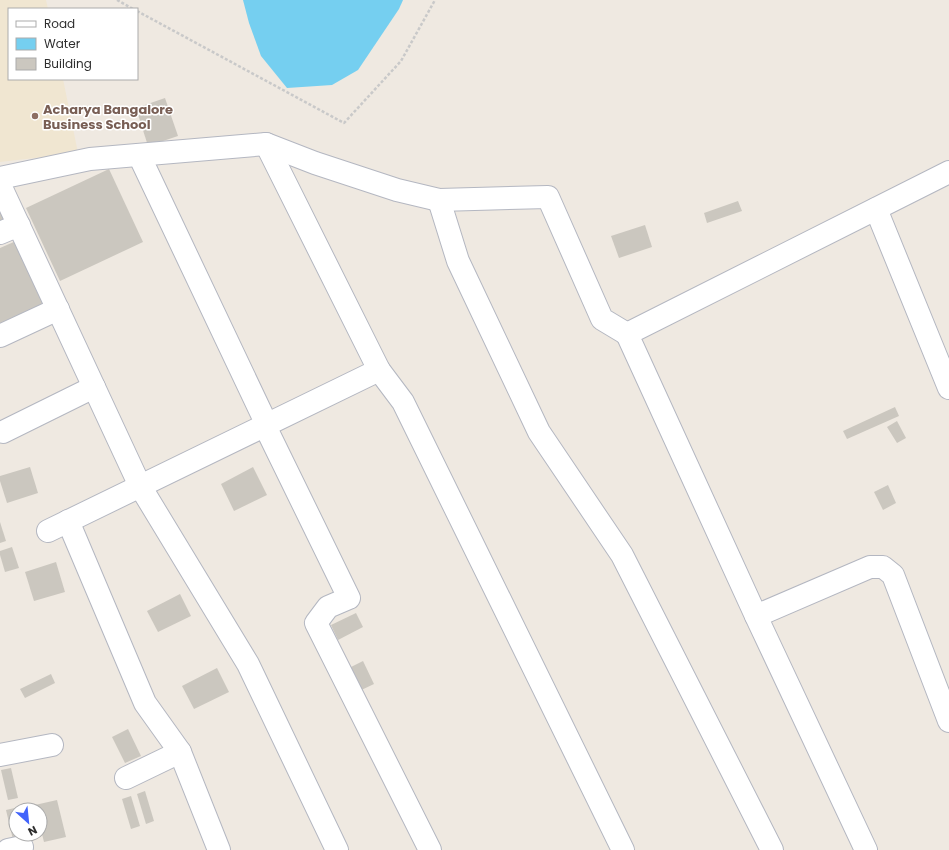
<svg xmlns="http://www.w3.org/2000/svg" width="949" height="850" font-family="Poppins,sans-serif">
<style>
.education{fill:#f0e6d1}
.water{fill:#75cff0}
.building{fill:#cbc7bf}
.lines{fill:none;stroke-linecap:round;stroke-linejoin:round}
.minor-casing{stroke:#b4b7c1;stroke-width:24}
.path{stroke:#c9c9c9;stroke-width:2.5;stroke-dasharray:3 2;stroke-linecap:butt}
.minor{stroke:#fff;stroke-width:22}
.education-dot{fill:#8d6e63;stroke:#fff;stroke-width:1.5}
.labels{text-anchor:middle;stroke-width:3;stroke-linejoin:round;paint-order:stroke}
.education-label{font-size:13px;font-weight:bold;fill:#785e54;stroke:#fff;text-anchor:start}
</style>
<rect width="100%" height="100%" fill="#efe9e1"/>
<!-- education -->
<polygon class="education" points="0,0 46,0 48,9 9,9 9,79 63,79 78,153 0,162"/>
<!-- water -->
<polygon class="water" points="243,0 403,0 399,9 358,70 332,85 287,88 261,56 249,23"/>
<!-- building -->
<g class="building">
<polygon points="165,98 178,136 148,146 136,108"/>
<polygon points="109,169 143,242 60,281 26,208"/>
<polygon points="738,201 742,211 707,223 704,213"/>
<polygon points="0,211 6,223 0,226"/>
<polygon points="645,225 652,247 619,258 611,236"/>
<polygon points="16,241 47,308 0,331 0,248"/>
<polygon points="895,407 899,416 847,439 843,431"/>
<polygon points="897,421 906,438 897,443 887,427"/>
<polygon points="30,467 38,493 7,503 0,481 0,476"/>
<polygon points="253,467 267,495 234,511 221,484"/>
<polygon points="888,485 896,503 883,510 874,492"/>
<polygon points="0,522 6,541 0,543"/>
<polygon points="12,547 19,568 5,572 0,555 0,551"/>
<polygon points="56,562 65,592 34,601 25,572"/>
<polygon points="180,594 191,616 158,632 147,611"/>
<polygon points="356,613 363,627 338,640 331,625"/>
<polygon points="363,661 374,684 355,693 343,671"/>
<polygon points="217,668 229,692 194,709 182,686"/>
<polygon points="51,674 55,683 25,698 20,689"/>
<polygon points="128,729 141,756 125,763 112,737"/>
<polygon points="11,768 18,798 8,800 1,770"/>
<polygon points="145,791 154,821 146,824 137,794"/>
<polygon points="131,796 140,826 131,829 122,799"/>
<polygon points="57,800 66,837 44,842 40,826 40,810 36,810 35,805"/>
<polygon points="19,807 20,810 16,810 16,834 26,834 27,841 14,844 6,810"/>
</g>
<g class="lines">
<!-- minor casing -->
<g class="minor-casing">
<g id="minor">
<polyline points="139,155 267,425 265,426 349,598 328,607 316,623 430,850"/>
<polyline points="0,178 90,159 266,144 315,163 397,190 439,200 548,197 602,319 627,334"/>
<polyline points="0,185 140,486 248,664 337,850"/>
<polyline points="439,200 458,261 539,432 622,555 772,850"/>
<polyline points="876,209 949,388"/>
<polyline points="0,233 19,225"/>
<polyline points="0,336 58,309"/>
<polyline points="379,370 403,402 623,850"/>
<polyline points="3,432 94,387"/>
<polyline points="68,521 145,703 180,752 219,850"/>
<polyline points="48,531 379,370 266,144"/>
<polyline points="756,616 870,567 883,567 893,575 949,721"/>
<polyline points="0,755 52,745"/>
<polyline points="126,778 180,752"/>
<polyline points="8,850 22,847"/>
<polyline points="866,850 756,616 627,334 949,172"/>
</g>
</g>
<!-- path -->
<g class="path">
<polyline points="117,0 133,9"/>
<polyline points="137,11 344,123 401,61 435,0"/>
</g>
<!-- minor -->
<use href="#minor" class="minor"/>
</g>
<!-- markers -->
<circle class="education-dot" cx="35" cy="116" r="4"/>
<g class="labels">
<!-- education labels -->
<g class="education-label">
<text x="43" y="114">Acharya Bangalore<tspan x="43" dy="15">Business School</tspan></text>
</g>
</g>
<!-- legend -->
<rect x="8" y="8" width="130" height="72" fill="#ffffff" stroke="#ababab"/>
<rect x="16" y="21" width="20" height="6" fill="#ffffff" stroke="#ababab"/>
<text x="44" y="28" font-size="12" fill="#2e2e2e">Road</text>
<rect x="16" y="38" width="20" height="12" fill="#75cff0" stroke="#ababab"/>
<text x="44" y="48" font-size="12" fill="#2e2e2e">Water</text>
<rect x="16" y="58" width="20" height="12" fill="#cbc7bf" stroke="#ababab"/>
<text x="44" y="68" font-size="12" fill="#2e2e2e">Building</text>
<!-- north arrow -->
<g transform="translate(28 822) rotate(153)"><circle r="19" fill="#ffffff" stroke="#ababab"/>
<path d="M0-3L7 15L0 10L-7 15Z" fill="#4264fb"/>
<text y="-6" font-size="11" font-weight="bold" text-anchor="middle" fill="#2e2e2e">N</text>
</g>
</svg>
